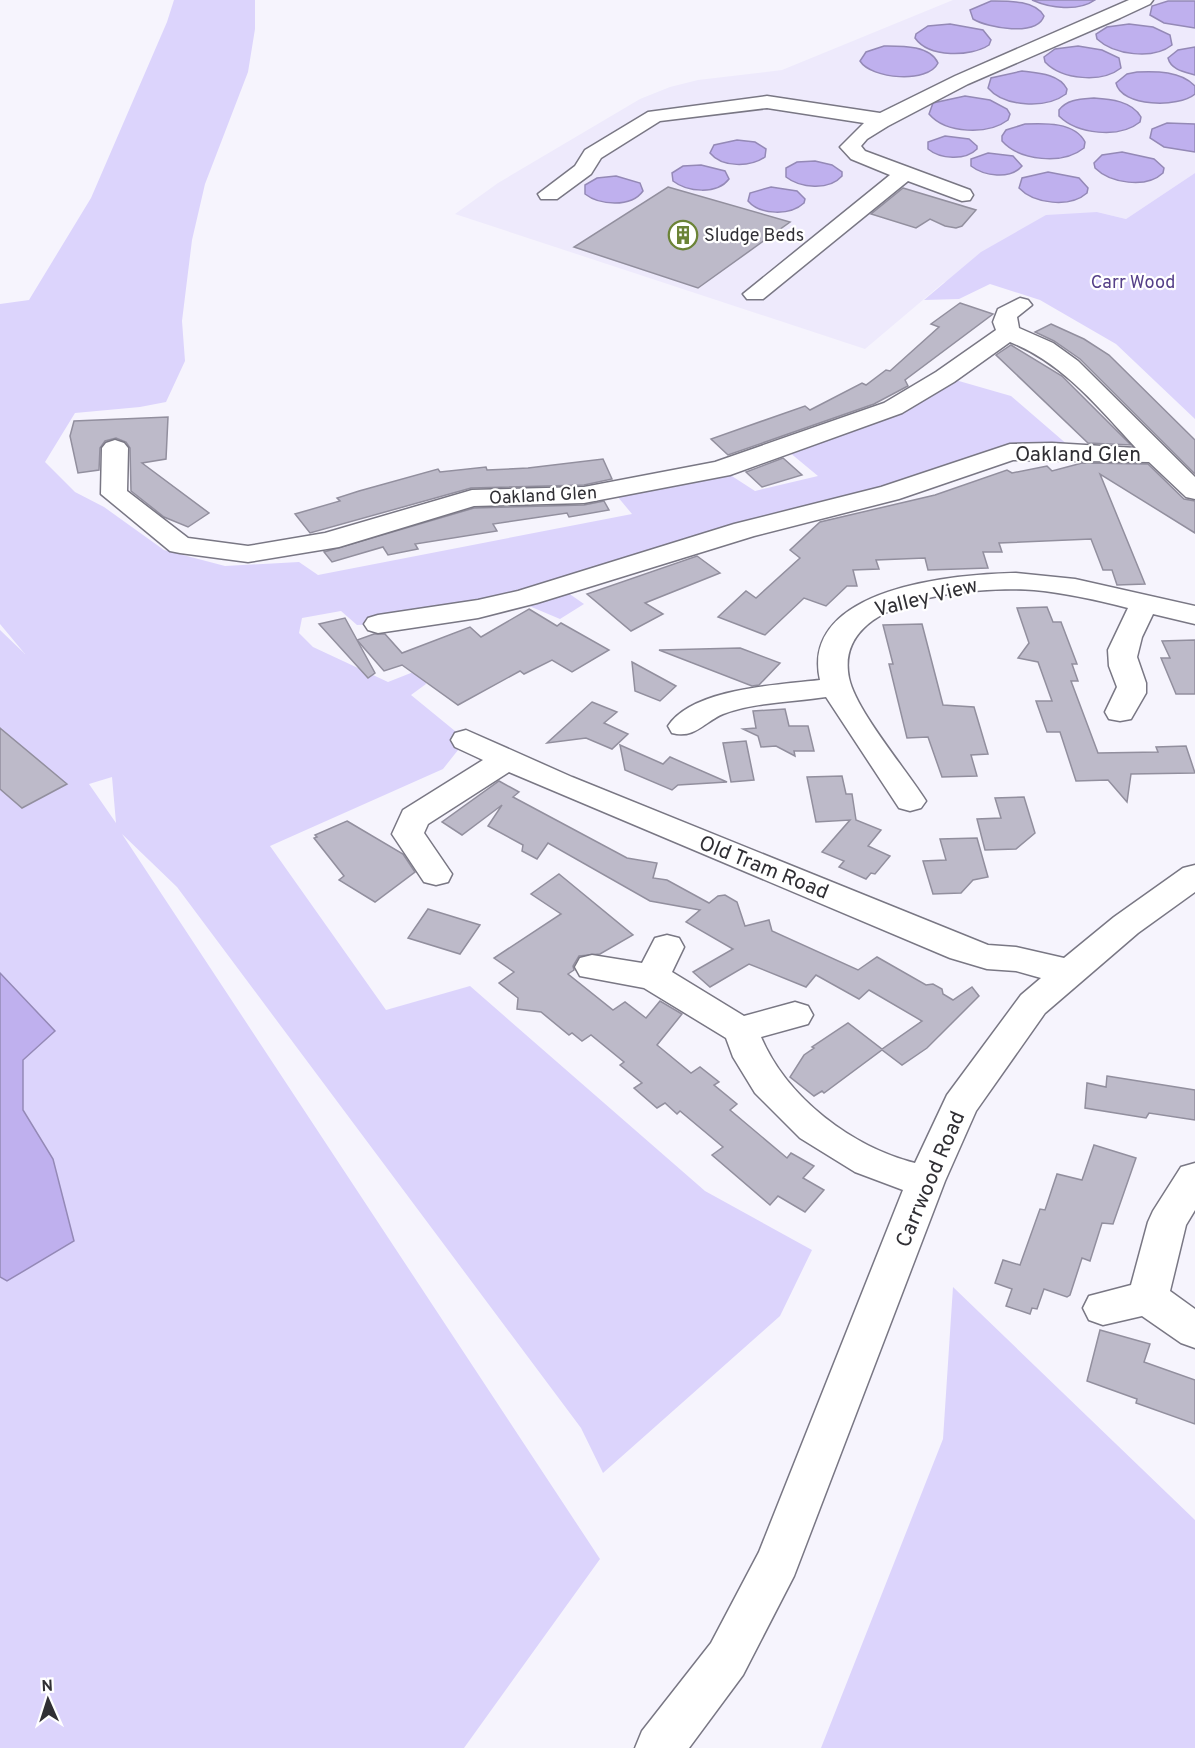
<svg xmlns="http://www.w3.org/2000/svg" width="1195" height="1748" font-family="Overpass,sans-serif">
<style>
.built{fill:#eeeafc}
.green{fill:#dcd4fc;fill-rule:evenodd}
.water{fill:#bfb0ee;stroke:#9489b6;stroke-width:1.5}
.building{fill:#bdbac9;stroke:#928f9e;stroke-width:1.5}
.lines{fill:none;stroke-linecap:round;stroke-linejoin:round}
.minor-casing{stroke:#797784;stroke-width:3}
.minor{fill:#fff;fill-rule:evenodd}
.labels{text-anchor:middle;stroke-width:4.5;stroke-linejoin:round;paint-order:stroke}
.far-poi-label{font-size:18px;fill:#302f34;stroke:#fff;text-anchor:start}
.far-park-label{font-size:18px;fill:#564089;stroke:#fff}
.far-street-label{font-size:18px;fill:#302f34;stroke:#fff}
.street-label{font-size:21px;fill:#302f34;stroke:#fff}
</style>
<rect width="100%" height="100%" fill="#f6f4fd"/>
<!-- built -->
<polygon class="built" points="953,0 1195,0 1195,173 1126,219 1097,212 943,283 865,349 455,214 498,183 640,99 670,87 698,80 782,70"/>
<!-- green -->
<g class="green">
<path d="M174,0h81v29l-7,43 -43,112 -13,56 -10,81 3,40 -19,41 -26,5 -65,6 -30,49 30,30 29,15 60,43 61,16 74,-4 19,13 314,-61 -20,-24 109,-21 34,22 63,-15 -35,-29 162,-70 66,19 58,50 -59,6 -449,136 23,16 -24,15 -38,-16 -144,21 -21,1 -16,-14 -39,7 -3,15 14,14 75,35 33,-13 5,15 -15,11 55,45 -23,29 -173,77 116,164 84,-24 235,205 107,59 -32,66 -177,157 -22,-45 -404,-541 -55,-53 478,725 -136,189h-464v-1118l25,24 -25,-30v-320l29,-4 62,-102 76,-176zM112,777l4,46 -27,-39z"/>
<polygon points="1195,173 1195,419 1116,344 1040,300 990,284 959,299 924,300 981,252 1046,215 1097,212 1126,219"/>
<polygon points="953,1287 1195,1520 1195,1748 821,1748 943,1439"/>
</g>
<!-- water -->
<g class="water">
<path d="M1032,0h63c-17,12 -45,8 -63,0z"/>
<path d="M991,1c17,0 44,-1 53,15 -7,21 -56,12 -71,3l-3,-9z"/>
<polygon points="1168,1 1195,1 1195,28 1164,23 1150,15 1152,6"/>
<path d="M950,24l33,6 8,10 -2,5c-18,12 -60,13 -74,-7l1,-4 12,-8z"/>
<path d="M1129,24l24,3 17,8 2,10c-19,15 -58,10 -75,-6l-1,-5 11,-7z"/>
<path d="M884,46c17,0 46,-1 54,17 -10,21 -67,16 -78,-2l6,-9z"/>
<path d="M1078,46l24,4 17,8 2,10c-19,15 -59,12 -76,-6l-1,-5 11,-8z"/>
<path d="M1195,47v28c-10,-3 -24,-5 -27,-17l10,-8z"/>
<path d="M1022,71c16,2 37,3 45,18l-1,5c-20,15 -62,13 -78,-6l3,-10z"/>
<path d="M1137,72c19,-1 44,-1 58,14v8c-16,14 -74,13 -79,-11l11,-9z"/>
<path d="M965,96l25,4 17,9 3,5 -2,6c-20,15 -62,14 -79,-6l4,-11z"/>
<path d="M1094,98c16,1 38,3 47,19l-1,5c-21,17 -63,12 -81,-6v-6c8,-11 22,-11 35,-12z"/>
<polygon points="1167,123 1195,124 1195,152 1164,147 1150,138 1152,129"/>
<path d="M1025,124c19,-1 50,-2 60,18l-1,6c-21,17 -64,13 -82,-7v-5l4,-6z"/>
<path d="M945,136l24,3 8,7v3c-12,12 -37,10 -49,0v-7z"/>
<path d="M737,140l18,2 11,7 -1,8c-14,10 -43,11 -55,-4l4,-8z"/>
<path d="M1122,152l32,7 10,9 -1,5c-17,16 -53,10 -68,-5l-1,-5 8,-8z"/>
<path d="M988,153l25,3 9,10c-12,14 -38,10 -51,0v-7z"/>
<path d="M815,161l17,4 10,7v4c-13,15 -42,12 -56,1v-9l11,-6z"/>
<path d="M701,165l24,6 4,8c-12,16 -42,13 -56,2l-1,-8 11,-7z"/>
<path d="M1048,172l31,6 9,10 -1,5c-17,15 -53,11 -68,-5l3,-10z"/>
<path d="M616,176l24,7 3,8c-12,17 -44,14 -58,3v-9l12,-7z"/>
<path d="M771,187l26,4 8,8 -1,4c-14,13 -44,12 -56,-2l2,-8z"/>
<polygon points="0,973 55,1031 23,1060 23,1110 53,1159 74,1241 7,1281 0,1277"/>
</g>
<!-- building -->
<g class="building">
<polygon points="668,187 790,222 698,288 574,247"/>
<polygon points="903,188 976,210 962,226 956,228 945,226 930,219 916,228 871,214"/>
<polygon points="960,303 993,314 905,380 908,386 906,387 874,404 728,455 711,439 805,406 810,410 862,383 866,385 886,370 890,371 939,327 931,324"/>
<polygon points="1051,324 1084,339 1109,355 1195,440 1195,474 1080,359 1054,341 1035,332"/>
<polygon points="1011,345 1062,376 1131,445 1088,443 996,355"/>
<polygon points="168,417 166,459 142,463 209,513 188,527 164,517 131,491 130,448 126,442 116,438 105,441 100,448 99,470 78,473 70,436 74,421"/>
<polygon points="783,458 802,475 762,487 746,472"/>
<polygon points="603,459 612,479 584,485 471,488 310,533 295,514 340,501 337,498 359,491 438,469 440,472 486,467 487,470 528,468"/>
<polygon points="1082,463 1148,464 1184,499 1195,501 1195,533 1100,474 1145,584 1117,585 1112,570 1103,570 1091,539 999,543 1002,552 983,552 988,568 928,570 925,558 876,560 879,569 853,570 857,586 847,586 826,606 804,598 765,635 718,617 746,591 756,598 800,558 790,550 820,522 935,495 1007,470 1012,473 1047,466 1052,471"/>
<polygon points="604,501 609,510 569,517 567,513 493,524 497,531 415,544 418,549 388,555 383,547 332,562 324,552 474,508 584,505"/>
<polygon points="697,556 720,573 645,603 663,614 631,631 587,594"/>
<polygon points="1047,607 1053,622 1061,622 1077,664 1072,664 1078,681 1071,681 1098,753 1158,752 1156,747 1186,746 1195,773 1131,774 1127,802 1108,780 1076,781 1060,732 1047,732 1036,701 1052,701 1038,662 1018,658 1029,643 1017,608"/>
<polygon points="529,609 557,626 561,623 609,650 572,672 552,660 524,674 520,671 458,705 402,665 384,671 357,640 374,634 385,634 402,653 470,627 481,637"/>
<polygon points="345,618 375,673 368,678 319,624"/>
<polygon points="922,624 943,705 974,707 988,754 971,755 977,776 942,777 928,737 907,738 889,664 893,664 883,625"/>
<polygon points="1195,640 1195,694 1176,694 1161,658 1170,658 1162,641"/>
<polygon points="740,648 780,663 759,685 752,686 659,650"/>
<polygon points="632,662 676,686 660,701 635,691"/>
<polygon points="592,702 617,712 604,723 628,734 612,749 586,738 547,743"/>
<polygon points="785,709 789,726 808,726 814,751 794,751 795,756 776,746 761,747 758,736 743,729 756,728 753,711"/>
<polygon points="0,728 67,784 22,808 0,789"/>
<polygon points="746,741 754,780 731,782 723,743"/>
<polygon points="620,745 663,764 670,757 727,782 678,785 672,790 625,770"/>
<polygon points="842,776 846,794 852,794 856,820 881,830 868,846 890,856 875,874 871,873 866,879 839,867 844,861 822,852 850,820 816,822 807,777"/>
<polygon points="499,781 519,792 513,797 627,858 657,863 653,878 667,880 709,903 718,896 725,895 737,902 745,926 769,920 772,931 858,970 877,957 926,985 933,984 942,989 943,994 953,1000 972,987 979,996 927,1048 902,1065 882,1050 824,1093 822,1091 814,1096 790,1077 804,1055 814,1048 812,1047 848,1023 882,1049 922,1021 869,990 859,999 816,975 806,987 749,964 710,987 693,972 733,949 686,922 700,910 650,901 548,843 537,859 522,851 523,845 488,826 502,805 462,835 442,822"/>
<polygon points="1024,797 1035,833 1016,849 985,850 977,819 1001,818 995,798"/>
<polygon points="347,821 403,854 415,872 375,902 339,880 344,876 314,838 317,837 315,835"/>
<polygon points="977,838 988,877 973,880 961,893 933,894 923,861 946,860 940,839"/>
<polygon points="559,874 633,935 600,954 579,956 573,966 574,970 568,974 613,1010 625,1002 646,1018 660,1001 682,1014 657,1045 691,1073 700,1067 719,1082 714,1085 737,1104 730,1110 787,1158 791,1153 814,1166 803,1178 824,1190 805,1212 778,1196 770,1205 712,1155 723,1147 680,1111 677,1114 665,1103 657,1108 634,1088 642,1083 620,1065 624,1062 591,1035 582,1041 572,1033 569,1035 541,1012 517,1009 518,998 499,983 514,972 494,958 561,914 531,894"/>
<polygon points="428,909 480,925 460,954 408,938"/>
<polygon points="1107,1076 1195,1090 1195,1120 1149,1113 1146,1118 1085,1108 1087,1083 1106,1087"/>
<polygon points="1094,1145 1136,1158 1113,1224 1102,1223 1090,1261 1082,1258 1070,1295 1067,1297 1044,1289 1037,1309 1032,1308 1030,1314 1006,1306 1012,1289 995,1283 1003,1260 1020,1265 1040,1209 1045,1210 1057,1174 1082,1180"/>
<polygon points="1100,1330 1150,1344 1144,1362 1195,1380 1195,1424 1136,1403 1137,1399 1087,1381"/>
</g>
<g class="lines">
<!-- minor casing -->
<g class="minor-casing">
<g id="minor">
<polygon points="1129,0 1153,0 1150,4 1120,18 968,84 888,126 867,139 861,146 865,151 970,190 973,195 970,200 962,201 908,181 763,299 747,299 743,294 890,175 851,159 840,147 864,123 767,108 660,121 601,158 591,174 557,199 541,199 538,194 575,166 585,150 648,112 767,96 880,113 955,76"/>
<path d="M1020,298l8,2 4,5 -15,12 2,11 34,15 25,18 117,116v22l-9,-2 -37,-35 -136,-2 -114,39 -145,37 -217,67 -59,15 -100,15 -10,-3 -4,-6 4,-6 10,-3 100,-15 40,-9 216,-67 147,-37 129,-43 42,-1 84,5c-38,-41 -73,-85 -126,-106l-56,40 -52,31 -172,62 -146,28 -110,3 -135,41 -91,15 -68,-9 -10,-2 -69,-57 1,-46 4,-5 9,-3 9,3 4,5 -1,43 61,47 60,8 77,-13 147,-43 112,-3 131,-25 169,-59 52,-31 60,-42 -3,-8 5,-13z"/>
<path d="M1016,573l59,6 120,27v18l-42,-10 -11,23 -5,20 9,26v10l-15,26 -11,2 -11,-2 -4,-7 12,-25 -8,-21 -1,-16 20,-42c-31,-8 -62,-15 -94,-18 -54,-4 -202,5 -185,88 7,33 57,91 77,123l-5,7 -11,3 -11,-3 -73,-111c-33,5 -71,5 -103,17 -19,8 -28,25 -51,19l-4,-7c25,-38 110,-41 152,-46 -21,-93 137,-106 196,-107z"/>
<path d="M466,730l106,47 416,168 28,2 48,11 50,-41 69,-49 12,-3v27l-57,41 -93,80 -69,98 -31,70 -151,395 -51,99 -54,73h-54l7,-17 69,-88 48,-91 144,-362 -48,-18 -55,-34 -45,-45 -22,-36 -7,-19 -82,-50 -64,-12 -5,-9 5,-9 12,-3 50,8 13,-25 12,-3 12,3 5,9 -12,25 72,44 51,-14 13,4 5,9 -5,9 -47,13c26,61 91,110 154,126l32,-68 74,-100 20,-17 -25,-7 -29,-2 -37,-11 -441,-186 -81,52 -4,9 28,41 -4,8 -12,3 -12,-3 -32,-48 11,-24 80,-50 -28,-13 -4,-7 4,-7z"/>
<polygon points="1195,1163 1195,1210 1186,1225 1170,1291 1195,1309 1195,1348 1181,1343 1142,1316 1103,1325 1089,1320 1083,1308 1089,1296 1131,1285 1148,1222 1153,1211 1181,1167"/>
</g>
</g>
<!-- minor -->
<use href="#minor" class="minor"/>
</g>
<!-- icons -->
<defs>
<g id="building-ring" transform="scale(1.5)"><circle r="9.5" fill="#fff" stroke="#6b8336" stroke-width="1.5"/><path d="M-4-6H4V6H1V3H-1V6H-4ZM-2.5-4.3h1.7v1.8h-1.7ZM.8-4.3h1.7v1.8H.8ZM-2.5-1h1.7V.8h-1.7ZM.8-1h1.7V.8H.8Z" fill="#6b8336"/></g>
</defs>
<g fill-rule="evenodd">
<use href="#building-ring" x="683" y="235"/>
</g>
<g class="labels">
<!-- far-poi labels -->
<g class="far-poi-label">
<text x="704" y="241">Sludge Beds</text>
</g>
<!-- far-park labels -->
<g class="far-park-label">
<text x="1133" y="288">Carr Wood</text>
</g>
<!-- far-street labels -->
<g class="far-street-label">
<text transform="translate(543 495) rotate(-3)" y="6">Oakland Glen</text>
</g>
<!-- street labels -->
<g class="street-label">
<text x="1078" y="461">Oakland Glen</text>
<text transform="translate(926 597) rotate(-14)" y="7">Valley View</text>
<text transform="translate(764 867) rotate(22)" y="7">Old Tram Road</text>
<text transform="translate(930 1179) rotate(-67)" y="7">Carrwood Road</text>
</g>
</g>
<!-- north arrow -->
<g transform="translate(48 1700) rotate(357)" stroke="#ffffff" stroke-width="4.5" paint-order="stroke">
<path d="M0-4.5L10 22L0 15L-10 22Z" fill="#302f34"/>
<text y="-9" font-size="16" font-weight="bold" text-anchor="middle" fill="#302f34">N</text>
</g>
</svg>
